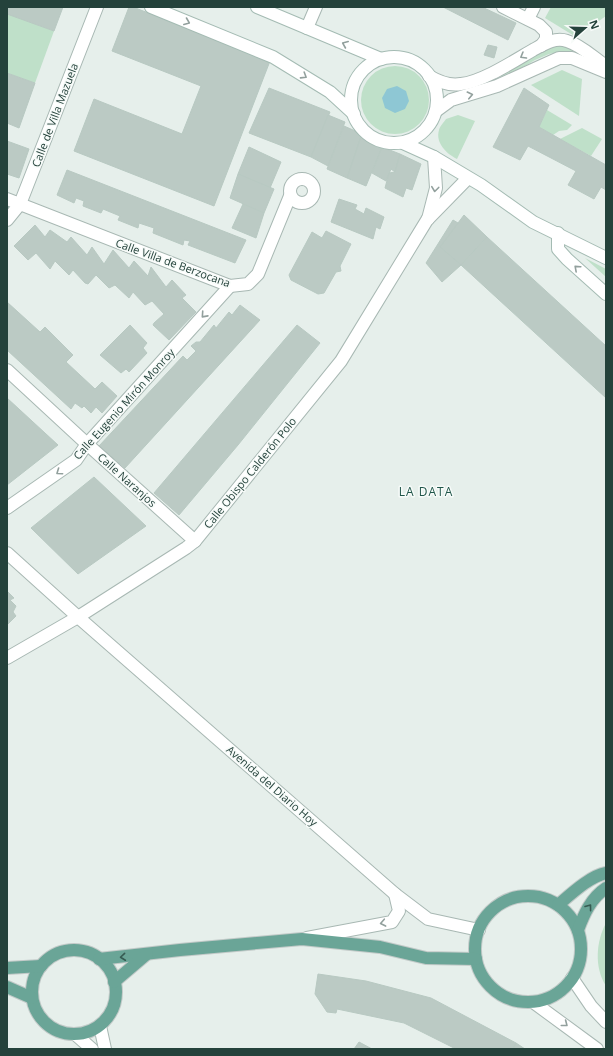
<svg xmlns="http://www.w3.org/2000/svg" width="613" height="1056" font-family="'Open Sans',sans-serif">
<style>
.green{fill:#bfe0c9}
.water{fill:#8ec7d4}
.building{fill:#bbcac4;stroke:#b8c9c2}
.lines{fill:none;stroke-linecap:round;stroke-linejoin:round}
.pedestrian-casing{stroke:#a8b8b3;stroke-width:14}
.minor-casing{stroke:#a8b8b3;stroke-width:14}
.secondary-casing{stroke:#a4bbb3;stroke-width:14}
.primary-casing{stroke:#c2cac8;stroke-width:14}
.pedestrian{stroke:#fff;stroke-width:12}
.minor{stroke:#fff;stroke-width:12}
.secondary{stroke:#fff;stroke-width:12}
.primary{stroke:#6aa597;stroke-width:12}
.oneway{stroke:#92a09d}
.oneway2{stroke:#365b52}
.labels{text-anchor:middle;stroke-width:3;stroke-linejoin:round;paint-order:stroke}
.street-label{font-size:11px;fill:#24423b;stroke:#f7fbf9}
.neighbourhood-label{font-size:12px;letter-spacing:1px;fill:#1f5549;stroke:#f7fbf9}
</style>
<rect width="100%" height="100%" fill="#e6efeb"/>
<!-- green -->
<g class="green">
<polygon points="551,7 606,7 606,16 576,37 545,18"/>
<polygon points="8,14 54,31 35,83 7,73"/>
<polygon points="552,44 570,46 591,62 558,52 549,54 535,60 525,66 501,77 500,73"/>
<circle cx="395" cy="100" r="34"/>
<polygon points="562,70 582,79 579,116 531,85"/>
<polygon points="547,110 572,125 567,130 559,131 553,135 539,127"/>
<path d="M458,115l17,6 -18,38c-10,-5 -22,-16 -18,-29 1,-4 5,-8 7,-11z"/>
<polygon points="582,128 602,139 591,156 560,139"/>
<polygon points="585,258 606,269 606,277"/>
<path d="M606,923v63c-12,-18 -10,-45 0,-63z"/>
</g>
<!-- water -->
<polygon class="water" points="397,86 406,91 409,101 405,109 395,113 385,108 382,98 387,89"/>
<!-- building -->
<g class="building">
<polygon points="7,7 63,7 54,31 7,14"/>
<polygon points="129,7 133,7 270,61 214,206 74,151 94,99 182,134 201,86 112,51"/>
<polygon points="443,7 482,7 516,23 508,40"/>
<polygon points="488,45 497,47 494,58 484,55"/>
<polygon points="7,73 35,83 19,128 7,123"/>
<polygon points="269,88 330,112 311,157 249,133"/>
<polygon points="524,88 549,105 539,127 606,165 606,190 601,187 594,199 568,185 576,171 528,146 520,160 493,147"/>
<polygon points="328,115 345,122 328,166 311,157"/>
<polygon points="344,126 362,134 347,178 327,169"/>
<polygon points="362,134 382,147 366,186 347,178"/>
<polygon points="7,141 29,149 19,178 7,174"/>
<polygon points="249,147 281,162 270,188 238,174"/>
<polygon points="382,147 400,154 395,172 391,169 386,181 372,173"/>
<polygon points="400,154 421,164 412,190 406,188 403,197 385,188 389,173 395,172"/>
<polygon points="67,170 246,240 235,263 188,245 190,241 184,240 183,245 153,233 154,228 139,223 138,228 118,220 120,216 103,209 101,213 83,206 84,201 76,198 74,203 57,195"/>
<polygon points="238,174 274,189 264,213 230,198"/>
<polygon points="339,199 357,205 355,209 364,214 366,208 384,217 380,229 376,227 373,239 331,222"/>
<polygon points="243,204 264,213 256,238 232,228"/>
<polygon points="464,215 487,237 461,265 440,247"/>
<polygon points="453,220 458,223 440,247 461,265 442,282 426,263"/>
<polygon points="35,225 45,237 50,230 67,242 71,237 87,255 92,247 104,264 113,250 129,268 134,261 148,276 151,267 166,287 172,280 186,295 182,298 196,312 169,340 153,325 154,323 164,314 152,301 145,305 133,292 129,298 115,285 109,288 96,275 88,284 85,283 73,270 69,275 55,261 50,269 36,253 28,260 14,246"/>
<polygon points="326,231 351,244 340,266 341,271 336,272 324,293 318,294 291,280 289,275 312,232 322,238"/>
<polygon points="487,237 606,346 606,398 461,265"/>
<polygon points="7,302 40,332 45,327 73,355 66,362 95,389 102,382 117,396 102,413 96,407 91,413 84,406 82,408 75,403 71,409 7,350"/>
<polygon points="240,305 260,320 125,468 99,446 183,356 187,360 196,351 191,346 196,342 200,342 214,325 216,328 229,312 232,315"/>
<polygon points="130,325 147,343 143,348 147,353 129,372 126,369 121,373 100,355"/>
<polygon points="297,325 320,343 238,445 179,515 154,493"/>
<polygon points="7,398 58,445 7,485"/>
<polygon points="94,477 146,526 78,574 31,528"/>
<polygon points="7,591 14,598 10,600 16,606 13,612 16,616 7,625"/>
<polygon points="318,974 366,981 431,998 516,1043 513,1049 456,1049 404,1023 337,1009 336,1013 327,1012 315,994"/>
<polygon points="359,1042 372,1049 354,1049"/>
<polygon points="516,1043 525,1049 513,1049"/>
</g>
<g class="lines">
<!-- pedestrian casing -->
<g class="pedestrian-casing">
<polyline id="pedestrian" points="87,444 195,541"/>
</g>
<!-- minor casing -->
<g class="minor-casing">
<g id="minor">
<polyline points="503,7 539,25 546,32 546,39 541,46"/>
<polyline points="528,19 534,7"/>
<polyline points="307,28 316,7"/>
<path d="M429,76c10,6 21,10 32,8 21,-2 53,-23 72,-34 11,-6 22,-13 34,-9 14,4 27,17 39,25"/>
<polyline points="436,111 451,100 497,86 559,58 572,58 606,72"/>
<circle cx="302" cy="191" r="12"/>
<polyline points="7,199 230,286 248,284 258,274 290,196"/>
<polyline points="428,219 436,188 434,157"/>
<polyline points="7,220 20,204 97,7"/>
<polyline points="7,370 87,444"/>
<polyline points="7,508 76,460 87,444 230,286"/>
<polyline points="7,553 78,617 395,894 428,919 479,930"/>
<polyline points="7,658 78,617 186,548 195,541 341,361 427,220 468,178"/>
<polyline points="307,938 392,922 399,911 395,894"/>
<polyline points="572,978 591,1006 606,1022"/>
<polyline points="533,1002 597,1049"/>
<polyline points="100,1026 105,1049"/>
<polyline points="76,1035 92,1049"/>
</g>
</g>
<!-- secondary casing -->
<g class="secondary-casing">
<g id="secondary">
<polyline points="151,7 273,57 330,92 354,114"/>
<polyline points="257,7 381,59"/>
<circle cx="394" cy="100" r="43"/>
<polyline points="403,143 434,157 481,185 533,222 606,258"/>
<polyline points="558,233 558,249 567,259 606,294"/>
</g>
</g>
<!-- primary casing -->
<g class="primary-casing">
<g id="primary">
<circle cx="528" cy="949" r="53"/>
<path d="M558,905c13,-11 32,-29 48,-32"/>
<path d="M578,930c6,-16 13,-32 28,-42"/>
<circle cx="74" cy="992" r="42"/>
<polyline points="99,959 180,950 302,939 380,947 426,958 476,959"/>
<polyline points="7,968 41,966"/>
<polyline points="114,982 147,954"/>
<polyline points="7,987 32,998"/>
</g>
</g>
<!-- pedestrian -->
<use href="#pedestrian" class="pedestrian"/>
<!-- minor -->
<use href="#minor" class="minor"/>
<!-- secondary -->
<use href="#secondary" class="secondary"/>
<!-- primary -->
<use href="#primary" class="primary"/>
</g>
<!-- one-way arrows -->
<defs><path id="oneway-chevron" d="M-2-3.5L2.5 0L-2 3.5" fill="none" stroke-width="1.6" stroke-linecap="round" stroke-linejoin="round"/></defs>
<g class="oneway">
<use href="#oneway-chevron" transform="translate(187 22) rotate(22)"/>
<use href="#oneway-chevron" transform="translate(345 44) rotate(-157)"/>
<use href="#oneway-chevron" transform="translate(523 56) rotate(150)"/>
<use href="#oneway-chevron" transform="translate(304 76) rotate(32)"/>
<use href="#oneway-chevron" transform="translate(470 95) rotate(-13)"/>
<use href="#oneway-chevron" transform="translate(435 189) rotate(97)"/>
<use href="#oneway-chevron" transform="translate(577 268) rotate(-138)"/>
<use href="#oneway-chevron" transform="translate(204 315) rotate(132)"/>
<use href="#oneway-chevron" transform="translate(59 472) rotate(145)"/>
<use href="#oneway-chevron" transform="translate(383 923) rotate(169)"/>
<use href="#oneway-chevron" transform="translate(565 1024) rotate(38)"/>
</g>
<g class="oneway2">
<use href="#oneway-chevron" transform="translate(589 907) rotate(-53)"/>
<use href="#oneway-chevron" transform="translate(123 957) rotate(174)"/>
</g>
<g class="labels">
<!-- street labels -->
<g class="street-label">
<text transform="translate(55 115) rotate(-69)" y="4">Calle de Villa Mazuela</text>
<text transform="translate(173 263) rotate(20)" y="4">Calle Villa de Berzocana</text>
<text transform="translate(124 404) rotate(-48)" y="4">Calle Eugenio Mirón Monroy</text>
<text transform="translate(250 473) rotate(-51)" y="4">Calle Obispo Calderón Polo</text>
<text transform="translate(127 480) rotate(42)" y="4">Calle Naranjos</text>
<text transform="translate(272 786) rotate(41)" y="4">Avenida del Diario Hoy</text>
</g>
<!-- neighbourhood labels -->
<g class="neighbourhood-label">
<text x="426" y="496">LA DATA</text>
</g>
</g>
<!-- border -->
<rect width="613" height="1056" fill="none" stroke="#24423b" stroke-width="16"/>
<!-- north arrow -->
<g transform="translate(585 28) rotate(70)" stroke="#f7fbf9" stroke-width="3" paint-order="stroke">
<path d="M0-3L7 15L0 10L-7 15Z" fill="#24423b"/>
<text y="-6" font-size="11" font-weight="bold" text-anchor="middle" fill="#24423b">N</text>
</g>
</svg>
